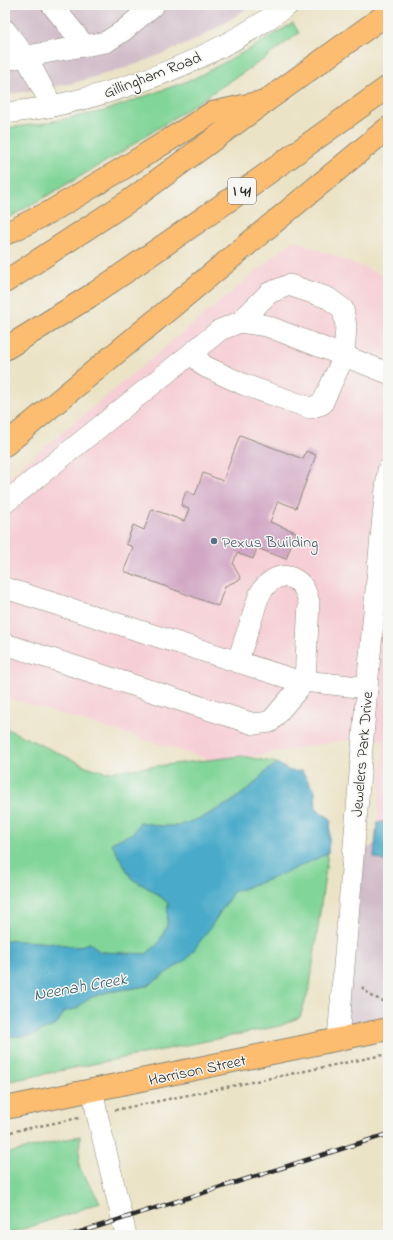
<svg xmlns="http://www.w3.org/2000/svg" width="393" height="1240" font-family="'Indie Flower',sans-serif">
<style>
.built{fill:#f6cfd6}
.industrial{fill:#d1bdc9}
.green{fill:#81d598;stroke:#568062}
.water{fill:#49aac9;stroke:#3a6a7a}
.building{fill:#d2a7c5}
.lines{fill:none;stroke-linecap:round;stroke-linejoin:round}
.minor-casing{stroke:#8b8778;stroke-width:22}
.major-casing{stroke:#8b8778;stroke-width:24}
.highway-casing{stroke:#8b8778;stroke-width:24}
.path{stroke:#8b8778;stroke-width:2.5;stroke-dasharray:3 3;stroke-linecap:butt}
.minor{stroke:#fff;stroke-width:21}
.major{stroke:#fcbd6f;stroke-width:22}
.highway{stroke:#fcbd6f;stroke-width:22}
.rail-casing{stroke:#2b2b2b;stroke-width:4.5}
.rail{stroke:#f6f6f2;stroke-width:3;stroke-dasharray:9;stroke-linecap:butt}
.service-dot{fill:#5c6f8a;stroke:#f6f6f2;stroke-width:1.5}
.labels{text-anchor:middle;stroke-width:3;stroke-linejoin:round;paint-order:stroke}
.shield{fill:#f6f6f2;stroke:#686867;stroke-width:1}
.shield-label{font-size:15px;font-weight:bold;fill:#2b2b2b}
.street-label{font-size:16px;fill:#2b2b2b;stroke:#f6f6f2}
.service-label{font-size:16px;fill:#4e5e75;stroke:#f6f6f2;text-anchor:start}
.water-label{font-size:17px;font-style:italic;fill:#375e6a;stroke:#f6f6f2}
</style>
<rect width="100%" height="100%" fill="#f6f6f2"/>
<filter id="ink" filterUnits="userSpaceOnUse"><feTurbulence type="fractalNoise" baseFrequency=".025" numOctaves="2"/><feDisplacementMap in="SourceGraphic" scale="8" xChannelSelector="R" yChannelSelector="G"/><feConvolveMatrix kernelMatrix="1 2 1 2 8 2 1 2 1" color-interpolation-filters="sRGB"/></filter>
<filter id="wash" filterUnits="userSpaceOnUse"><feTurbulence type="fractalNoise" baseFrequency=".012" numOctaves="4" result="noise"/><feDisplacementMap in="SourceGraphic" scale="16" xChannelSelector="R" yChannelSelector="G"/><feGaussianBlur stdDeviation="0.9" result="paint"/><feColorMatrix in="noise" values="0 0 0 0 0 0 0 0 0 0 0 0 0 0 0 0 0 1.4 0 .05"/><feComposite in="paint" operator="in"/></filter>
<g filter="url(#wash)">
<rect width="100%" height="100%" fill="#ebe3c6"/>
<!-- built -->
<polygon class="built" points="294,240 388,277 388,821 377,823 384,740 346,740 218,762 5,697 5,480"/>
<!-- industrial -->
<g class="industrial">
<polygon points="5,5 252,5 225,23 189,43 129,67 73,83 5,95"/>
<polygon points="388,840 388,1029 338,1039 352,859 377,842"/>
</g>
<!-- green -->
<g class="green">
<polygon points="293,23 299,33 264,59 117,155 5,220 5,128 40,124 104,111 193,79 255,46"/>
<polygon points="5,728 86,766 105,772 242,756 277,763 263,774 251,787 231,802 201,818 177,826 159,826 140,822 133,833 111,843 132,879 153,891 168,903 167,926 158,944 146,954 100,952 90,943 76,947 53,943 10,941 5,940"/>
<path d="M328,853l-18,133 -10,31 -20,9 -275,56v-46h25l26,-11 9,-14 11,-2 13,-11 19,-6 39,-6 14,-9 49,-49 23,-36c33,-10 64,-24 95,-39z"/>
<polygon points="80,1136 79,1167 100,1202 75,1212 5,1235 5,1154"/>
</g>
<!-- water -->
<g class="water">
<path d="M277,763l13,8h12l13,20 1,18 15,10 -3,34c-31,15 -62,29 -95,39l-23,36 -23,31 -40,27 -39,6 -19,6 -13,11 -11,2 -9,14 -26,11h-25v-96l48,3 23,4 14,-4 10,9 46,2 12,-10 9,-18 1,-23 -15,-12 -21,-12 -21,-36 22,-10 7,-11 19,4h18l24,-8 30,-16 20,-15 12,-13z"/>
<polygon points="388,821 388,863 374,857 377,823"/>
</g>
<g id="blocks">
<!-- building -->
<polygon class="building" points="240,435 303,459 306,451 316,455 296,508 278,501 270,522 296,532 286,559 257,548 253,559 237,553 233,564 241,579 225,586 218,606 124,571 133,547 126,544 133,525 144,530 152,509 184,521 189,509 181,505 186,491 195,495 203,473 223,481"/>
</g>
</g>
<g filter="url(#ink)">
<use href="#blocks" fill-opacity="0" stroke="#8b8778" stroke-width="1"/>
<g class="lines">
<!-- minor casing -->
<g class="minor-casing">
<g id="minor">
<polyline points="52,5 85,46"/>
<polyline points="5,30 26,57 52,106"/>
<polyline points="5,60 106,42 123,31 154,5"/>
<path d="M5,113c16,-2 33,-4 48,-7 84,-18 166,-50 235,-101"/>
<polyline points="192,353 204,366 245,385 310,408 322,404 344,356 346,326 343,309 328,298 289,285 269,293 240,322"/>
<polyline points="5,503 220,330 240,322 267,326 388,373"/>
<polyline points="5,588 295,680 367,688"/>
<path d="M5,644l249,80 16,-2 35,-41 4,-79c-3,-11 -6,-19 -17,-24 -11,-5 -22,2 -29,11 -6,8 -8,19 -11,29 -5,15 -10,29 -14,44"/>
<polyline points="338,1039 367,688 381,536 388,470"/>
<polyline points="93,1091 97,1114 126,1235"/>
</g>
</g>
<!-- major casing -->
<g class="major-casing">
<polyline id="major" points="5,1108 388,1029"/>
</g>
<!-- highway casing -->
<g class="highway-casing">
<g id="highway">
<polyline points="5,234 50,212 132,163 212,113 257,103"/>
<polyline points="5,282 132,199 266,101 388,13"/>
<polyline points="5,349 95,293 261,178 388,87"/>
<polyline points="5,445 388,128"/>
</g>
</g>
<!-- path -->
<g class="path">
<polyline points="362,987 371,996 388,1003"/>
<polyline points="115,1110 388,1054"/>
<polyline points="5,1133 79,1118"/>
</g>
<!-- minor -->
<use href="#minor" class="minor"/>
<!-- major -->
<use href="#major" class="major"/>
<!-- highway -->
<use href="#highway" class="highway"/>
<!-- rail casing -->
<g class="rail-casing">
<polyline id="rail" points="71,1235 388,1134"/>
</g>
<!-- rail -->
<use href="#rail" class="rail"/>
</g>
</g>
<!-- markers -->
<circle class="service-dot" cx="214" cy="541" r="4"/>
<g class="labels">
<!-- shield labels -->
<rect class="shield" x="228" y="178" width="28" height="26" rx="3"/>
<g class="shield-label">
<text x="242" y="196">I 41</text>
</g>
<!-- street labels -->
<g class="street-label">
<text transform="translate(152 74) rotate(-21)" y="6">Gillingham Road</text>
<text transform="translate(361 754) rotate(-85)" y="6">Jewelers Park Drive</text>
<text transform="translate(197 1069) rotate(-12)" y="6">Harrison Street</text>
</g>
<!-- service labels -->
<g class="service-label">
<text x="222" y="547">Pexus Building</text>
</g>
<!-- water labels -->
<g class="water-label">
<text transform="translate(80 986) rotate(-10)" y="6">Neenah Creek</text>
</g>
</g>
<!-- margin -->
<rect width="393" height="1240" fill="none" stroke="#f6f6f2" stroke-width="20"/>
</svg>
